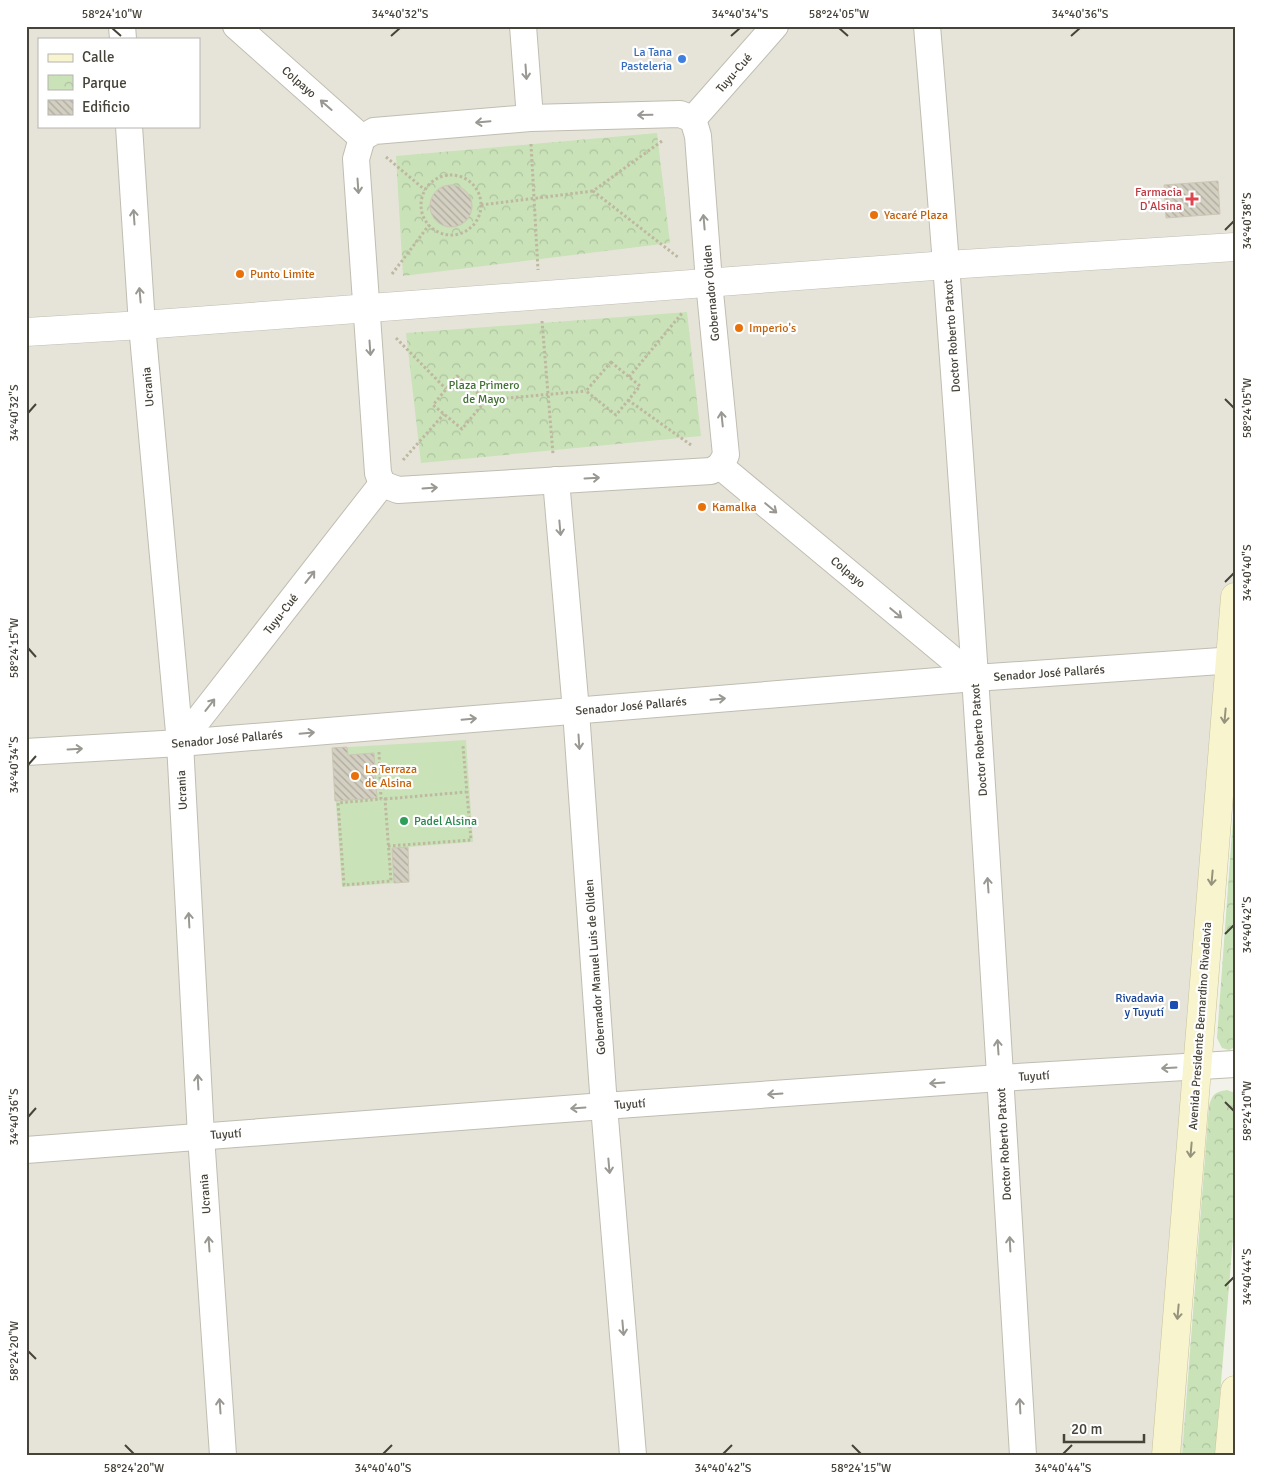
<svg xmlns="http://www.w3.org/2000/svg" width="1261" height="1481" font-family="Signika,sans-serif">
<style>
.residential{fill:#e6e4d9;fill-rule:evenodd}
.grass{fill:#c9e2b8}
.park{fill:url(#park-crowns)}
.building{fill:url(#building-back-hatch);stroke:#cdc7b5}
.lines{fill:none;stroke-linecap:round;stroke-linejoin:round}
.minor-casing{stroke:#c0bdb0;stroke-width:28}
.tertiary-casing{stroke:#c0bdb0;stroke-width:29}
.secondary-casing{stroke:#c7c39b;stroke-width:29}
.path{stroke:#beb8a0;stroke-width:3;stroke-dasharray:2.5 2.5;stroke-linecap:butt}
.minor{stroke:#fff;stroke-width:26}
.tertiary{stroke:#fff;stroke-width:28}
.secondary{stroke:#f8f4ce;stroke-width:28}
.oneway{stroke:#999892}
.oneway2{stroke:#96937c}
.ticks{fill:none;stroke:#464339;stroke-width:2}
.shop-dot{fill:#3f7fe0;stroke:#fff;stroke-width:2}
.health-dot{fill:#e0444e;stroke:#fff;stroke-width:2}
.food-dot{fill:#e8710a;stroke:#fff;stroke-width:2}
.leisure-dot{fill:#2e9e5b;stroke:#fff;stroke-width:2}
.transit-dot{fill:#1a4fb4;stroke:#fff;stroke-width:2}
.labels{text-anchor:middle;stroke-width:4.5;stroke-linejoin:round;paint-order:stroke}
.shop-label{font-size:12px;fill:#366cbe;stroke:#fff;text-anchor:end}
.street-label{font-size:12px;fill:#464339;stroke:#fff}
.health-label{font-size:12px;fill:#be3a42;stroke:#fff;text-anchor:end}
.food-label{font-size:12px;fill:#c56008;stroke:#fff;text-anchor:start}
.park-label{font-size:12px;fill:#417133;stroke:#fff}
.leisure-label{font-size:12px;fill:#27864d;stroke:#fff;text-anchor:start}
.transit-label{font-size:12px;fill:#164399;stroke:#fff;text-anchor:end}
.neatline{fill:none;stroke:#464339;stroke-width:2}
.ticks-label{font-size:12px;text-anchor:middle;fill:#464339}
</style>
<defs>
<pattern id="park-crowns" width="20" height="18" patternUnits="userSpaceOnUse" patternTransform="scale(1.25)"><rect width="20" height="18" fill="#c9e2b8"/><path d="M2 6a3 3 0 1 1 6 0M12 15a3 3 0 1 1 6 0" fill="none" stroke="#aec39f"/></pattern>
<pattern id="building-back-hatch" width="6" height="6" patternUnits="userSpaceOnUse" patternTransform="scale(1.25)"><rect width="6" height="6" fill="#d3cfc1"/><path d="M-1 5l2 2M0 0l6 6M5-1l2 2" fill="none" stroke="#adaa9e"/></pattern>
</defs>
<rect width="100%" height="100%" fill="#f3f2ea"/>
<!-- residential -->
<path class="residential" d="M26,26h1209v597l-53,832h-1156zM39,39h160v87h-160z"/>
<!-- grass -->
<polygon class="grass" points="466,740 473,842 408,847 409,882 342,887 332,748"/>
<!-- park -->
<g class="park">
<polygon points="657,133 670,243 403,276 396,156"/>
<polygon points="687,312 701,436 421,463 406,333"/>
<polygon points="1235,791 1235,1047 1229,1050 1222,1048 1217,1038"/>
<path d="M1227,1090l8,3v121l-20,241h-33l27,-349c3,-11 5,-14 18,-16z"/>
</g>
<!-- building -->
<g class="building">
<polygon points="1218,181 1220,214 1166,218 1164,185"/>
<circle cx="451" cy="206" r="21"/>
<polygon points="347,747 348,755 374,753 377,798 335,801 332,748"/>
<polygon points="408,847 409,882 394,883 392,848"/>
</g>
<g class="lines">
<!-- minor casing -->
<g class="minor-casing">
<g id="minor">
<polyline points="122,26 123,39"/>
<polyline points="236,26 362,138"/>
<polyline points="523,26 530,118"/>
<path d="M927,26c40,476 67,952 96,1429"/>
<polyline points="693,119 698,136 709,282 726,455 720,466"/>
<polyline points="693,119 775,26"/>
<polyline points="129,126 142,325 180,743 201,1136 223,1455"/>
<polyline points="362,138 356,159 378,473 382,484"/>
<polyline points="362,138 374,131 530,118 680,114 693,119"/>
<polyline points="720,466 975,678"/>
<polyline points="556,480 576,711 604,1106 633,1455"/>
<polyline points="382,484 398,490 711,471 720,466"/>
<polyline points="180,743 382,484"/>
<polyline points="26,752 180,743 975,678 1235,660"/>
<polyline points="26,1150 604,1106 1000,1078 1235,1064"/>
</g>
</g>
<!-- tertiary casing -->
<g class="tertiary-casing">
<polyline id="tertiary" points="26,332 142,325 947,265 1235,247"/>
</g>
<!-- secondary casing -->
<g class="secondary-casing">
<g id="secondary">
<polyline points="1166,1455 1235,597"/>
<polyline points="1229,1455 1235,1390"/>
</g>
</g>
<!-- path -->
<g class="path">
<polyline points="662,141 593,191 679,258"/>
<polyline points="531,144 538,270"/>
<polyline points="386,157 425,190"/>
<circle cx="451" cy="205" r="30"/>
<polyline points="481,205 593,191"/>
<polyline points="392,274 429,225"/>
<polyline points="542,321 553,454"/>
<polyline points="396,338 446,389"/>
<polygon points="611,362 640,386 616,415 586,391"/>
<polygon points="457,376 486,400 462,429 433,405"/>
<polyline points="629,377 683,312"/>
<polyline points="486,400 586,391"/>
<polyline points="628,400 691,445"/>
<polyline points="403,460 444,414"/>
<polyline points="379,752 381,799 385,799 391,881 344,885 338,803 381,799"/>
<polyline points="385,799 466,792"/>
<polyline points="388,846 471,840 463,746"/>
</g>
<!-- minor -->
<use href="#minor" class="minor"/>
<!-- tertiary -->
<use href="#tertiary" class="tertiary"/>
<!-- secondary -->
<use href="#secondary" class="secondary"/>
</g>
<!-- one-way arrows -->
<defs><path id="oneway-shaft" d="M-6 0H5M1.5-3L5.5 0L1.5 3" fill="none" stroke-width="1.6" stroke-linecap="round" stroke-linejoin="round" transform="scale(1.25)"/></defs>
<g class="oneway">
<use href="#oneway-shaft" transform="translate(526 72) rotate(86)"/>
<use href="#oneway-shaft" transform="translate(326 105) rotate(-139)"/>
<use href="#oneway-shaft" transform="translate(645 115) rotate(179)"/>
<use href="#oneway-shaft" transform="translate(483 122) rotate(175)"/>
<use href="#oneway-shaft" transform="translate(358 186) rotate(86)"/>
<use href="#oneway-shaft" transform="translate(134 217) rotate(-94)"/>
<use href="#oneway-shaft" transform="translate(704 222) rotate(-95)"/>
<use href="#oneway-shaft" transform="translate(140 295) rotate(-95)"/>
<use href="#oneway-shaft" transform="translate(370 348) rotate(86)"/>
<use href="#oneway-shaft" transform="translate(722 419) rotate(-96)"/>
<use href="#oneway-shaft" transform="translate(592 478) rotate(-3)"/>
<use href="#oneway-shaft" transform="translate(430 488) rotate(-4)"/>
<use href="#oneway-shaft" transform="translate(771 508) rotate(40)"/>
<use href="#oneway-shaft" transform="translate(560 528) rotate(85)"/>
<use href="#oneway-shaft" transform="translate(310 577) rotate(-52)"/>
<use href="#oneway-shaft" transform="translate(896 613) rotate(40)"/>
<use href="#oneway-shaft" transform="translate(718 699) rotate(-5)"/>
<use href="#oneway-shaft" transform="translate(210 705) rotate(-52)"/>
<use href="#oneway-shaft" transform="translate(469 719) rotate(-5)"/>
<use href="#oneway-shaft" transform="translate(307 733) rotate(-5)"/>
<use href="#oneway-shaft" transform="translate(579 742) rotate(86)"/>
<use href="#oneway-shaft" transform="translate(75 749) rotate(-3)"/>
<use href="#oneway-shaft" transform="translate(988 885) rotate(-94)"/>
<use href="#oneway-shaft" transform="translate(189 920) rotate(-93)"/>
<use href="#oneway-shaft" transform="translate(998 1047) rotate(-94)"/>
<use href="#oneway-shaft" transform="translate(1169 1068) rotate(177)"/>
<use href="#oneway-shaft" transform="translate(198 1082) rotate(-93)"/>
<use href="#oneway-shaft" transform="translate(937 1083) rotate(176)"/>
<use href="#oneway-shaft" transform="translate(775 1094) rotate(176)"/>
<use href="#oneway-shaft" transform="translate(578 1108) rotate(176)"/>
<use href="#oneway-shaft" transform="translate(609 1166) rotate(85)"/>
<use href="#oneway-shaft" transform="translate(209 1244) rotate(-94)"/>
<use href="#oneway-shaft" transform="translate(1010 1244) rotate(-93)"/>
<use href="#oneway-shaft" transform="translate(623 1328) rotate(85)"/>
<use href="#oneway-shaft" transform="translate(220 1406) rotate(-94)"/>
<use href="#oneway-shaft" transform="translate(1020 1406) rotate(-93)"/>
</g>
<g class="oneway2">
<use href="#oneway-shaft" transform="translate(1225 716) rotate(95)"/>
<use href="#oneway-shaft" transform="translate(1212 878) rotate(95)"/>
<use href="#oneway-shaft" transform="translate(1191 1150) rotate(95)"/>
<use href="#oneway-shaft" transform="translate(1178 1312) rotate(95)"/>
</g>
<!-- ticks -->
<path class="ticks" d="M112,28l9,8M839,28l9,8M391,36l9,-8M731,36l9,-8M1071,36l9,-8M1225,230l9,-9M1225,399l9,9M28,413l8,-9M1225,582l9,-9M28,648l8,9M28,765l8,-9M1225,934l9,-9M1225,1102l9,9M28,1117l8,-9M1225,1286l9,-9M28,1351l8,8M125,1445l9,9M852,1445l9,9M383,1454l9,-9M723,1454l9,-9M1063,1454l9,-9"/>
<!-- markers -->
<circle class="shop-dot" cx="682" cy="59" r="5"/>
<path class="health-dot" d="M1189.5 191.5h5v5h5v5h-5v5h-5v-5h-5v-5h5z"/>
<g class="food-dot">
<circle cx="874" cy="215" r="5"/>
<circle cx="240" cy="274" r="5"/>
<circle cx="739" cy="328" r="5"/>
<circle cx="702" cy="507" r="5"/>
<circle cx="355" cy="776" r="5"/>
</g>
<circle class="leisure-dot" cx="404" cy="821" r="5"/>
<rect class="transit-dot" x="1169" y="1000" width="10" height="10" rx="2.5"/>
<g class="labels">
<!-- shop labels -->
<g class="shop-label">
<text x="672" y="56">La Tana<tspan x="672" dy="14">Pasteleria</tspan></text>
</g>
<!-- street labels -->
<g class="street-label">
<text transform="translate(734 73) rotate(-49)" y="4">Tuyu-Cué</text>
<text transform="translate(299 82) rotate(41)" y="4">Colpayo</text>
<text transform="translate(711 293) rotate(-95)" y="4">Gobernador Oliden</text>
<text transform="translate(952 336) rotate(-94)" y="4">Doctor Roberto Patxot</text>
<text transform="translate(148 387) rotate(-95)" y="4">Ucrania</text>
<text transform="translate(848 572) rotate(40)" y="4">Colpayo</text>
<text transform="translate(281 614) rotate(-52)" y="4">Tuyu-Cué</text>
<text transform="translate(1049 673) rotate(-4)" y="4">Senador José Pallarés</text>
<text transform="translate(631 706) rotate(-5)" y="4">Senador José Pallarés</text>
<text transform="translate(227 739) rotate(-5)" y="4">Senador José Pallarés</text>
<text transform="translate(979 740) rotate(-94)" y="4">Doctor Roberto Patxot</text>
<text transform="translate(182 790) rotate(-93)" y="4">Ucrania</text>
<text transform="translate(595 967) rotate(-94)" y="4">Gobernador Manuel Luis de Oliden</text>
<text transform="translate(1200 1026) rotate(-86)" y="4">Avenida Presidente Bernardino Rivadavia</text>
<text transform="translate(1034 1076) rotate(-3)" y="4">Tuyutí</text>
<text transform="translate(630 1104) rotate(-4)" y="4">Tuyutí</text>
<text transform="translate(226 1134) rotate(-4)" y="4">Tuyutí</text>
<text transform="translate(1004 1144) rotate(-93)" y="4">Doctor Roberto Patxot</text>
<text transform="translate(205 1194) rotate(-94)" y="4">Ucrania</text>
</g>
<!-- health labels -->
<g class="health-label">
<text x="1182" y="196">Farmacia<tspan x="1182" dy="14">D'Alsina</tspan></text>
</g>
<!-- food labels -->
<g class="food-label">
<text x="884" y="219">Yacaré Plaza</text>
<text x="250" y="278">Punto Limite</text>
<text x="749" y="332">Imperio's</text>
<text x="712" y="511">Kamalka</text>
<text x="365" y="773">La Terraza<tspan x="365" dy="14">de Alsina</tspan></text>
</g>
<!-- park labels -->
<g class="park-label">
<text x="484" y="389">Plaza Primero<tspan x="484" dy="14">de Mayo</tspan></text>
</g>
<!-- leisure labels -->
<g class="leisure-label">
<text x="414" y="825">Padel Alsina</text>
</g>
<!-- transit labels -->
<g class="transit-label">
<text x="1164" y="1002">Rivadavia<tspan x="1164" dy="14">y Tuyutí</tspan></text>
</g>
</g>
<!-- border -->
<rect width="1261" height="1481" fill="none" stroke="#ffffff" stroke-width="55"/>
<!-- legend -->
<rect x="38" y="38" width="162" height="90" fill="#ffffff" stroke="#b5b4b0"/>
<rect x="48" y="54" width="25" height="8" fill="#f8f4ce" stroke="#b5b4b0"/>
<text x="82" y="62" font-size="15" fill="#464339">Calle</text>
<rect x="48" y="75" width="25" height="15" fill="url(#park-crowns)" stroke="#b5b4b0"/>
<text x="82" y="88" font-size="15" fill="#464339">Parque</text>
<rect x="48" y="100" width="25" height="15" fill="url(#building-back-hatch)" stroke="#b5b4b0"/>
<text x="82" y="112" font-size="15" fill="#464339">Edificio</text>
<!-- scale -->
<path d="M1064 1434v8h80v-8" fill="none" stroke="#464339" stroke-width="2.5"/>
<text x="1071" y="1434" font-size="15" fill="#464339" stroke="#ffffff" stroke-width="4" paint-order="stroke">20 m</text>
<rect x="28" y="28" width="1206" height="1426" class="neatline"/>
<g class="ticks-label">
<text x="112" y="18">58°24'10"W</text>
<text x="400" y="18">34°40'32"S</text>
<text x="740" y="18">34°40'34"S</text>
<text x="839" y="18">58°24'05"W</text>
<text x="1080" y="18">34°40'36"S</text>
<text transform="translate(1247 221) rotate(-90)" y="4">34°40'38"S</text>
<text transform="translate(1247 408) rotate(-90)" y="4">58°24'05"W</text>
<text transform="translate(14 413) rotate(-90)" y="4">34°40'32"S</text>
<text transform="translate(1247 573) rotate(-90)" y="4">34°40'40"S</text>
<text transform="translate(14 648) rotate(-90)" y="4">58°24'15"W</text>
<text transform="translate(14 765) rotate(-90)" y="4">34°40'34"S</text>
<text transform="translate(1247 925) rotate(-90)" y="4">34°40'42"S</text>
<text transform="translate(1247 1111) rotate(-90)" y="4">58°24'10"W</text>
<text transform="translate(14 1117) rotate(-90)" y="4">34°40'36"S</text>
<text transform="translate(1247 1277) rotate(-90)" y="4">34°40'44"S</text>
<text transform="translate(14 1351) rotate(-90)" y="4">58°24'20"W</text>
<text x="134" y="1472">58°24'20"W</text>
<text x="383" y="1472">34°40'40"S</text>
<text x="723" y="1472">34°40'42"S</text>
<text x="861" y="1472">58°24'15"W</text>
<text x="1063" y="1472">34°40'44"S</text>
</g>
</svg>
